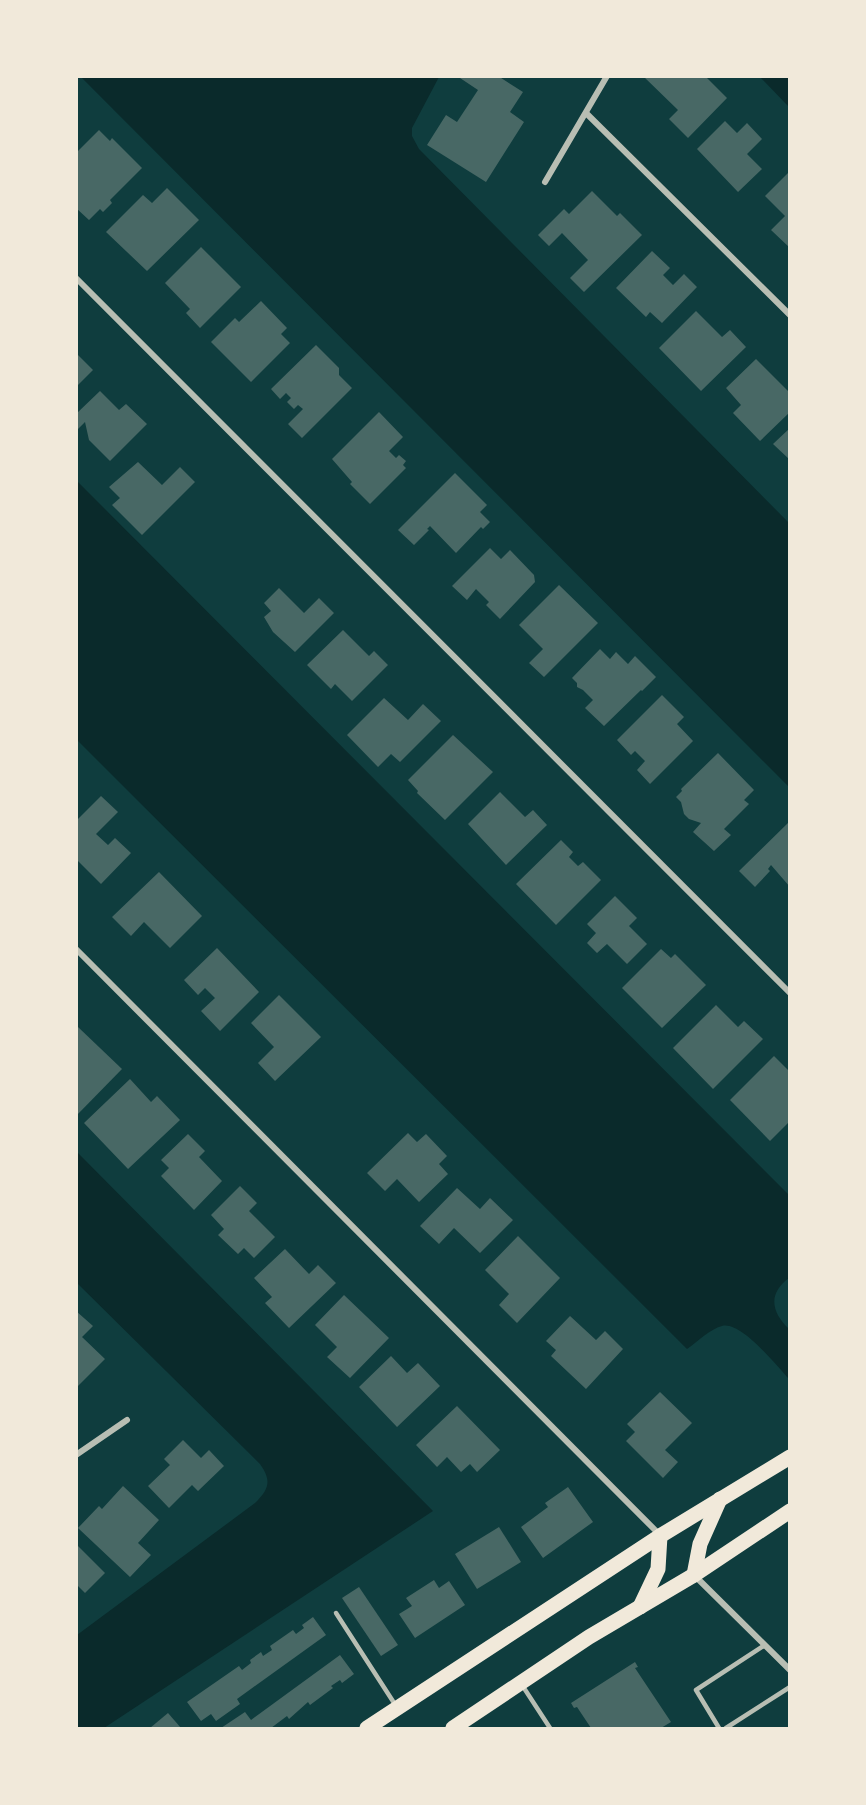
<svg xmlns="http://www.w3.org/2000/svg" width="866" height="1805" font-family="Poppins,sans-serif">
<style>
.water{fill:#0a2a2b}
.building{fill:#486865}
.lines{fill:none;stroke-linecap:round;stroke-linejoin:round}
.service{stroke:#b8beb3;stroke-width:4.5}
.minor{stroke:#b8beb3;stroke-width:6}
.primary{stroke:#f1e9da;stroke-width:15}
</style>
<rect width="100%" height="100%" fill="#0f3d3e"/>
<!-- water -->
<g class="water">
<polygon points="81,77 439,77 412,128 412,136 419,149 789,523 789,787"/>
<polygon points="760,77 789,77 789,107"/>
<path d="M76,480l713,715v83c-22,16 -17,35 0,51v50c-13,-14 -48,-58 -67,-53 -12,3 -25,16 -35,23l-610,-609z"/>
<path d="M77,1152l356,359 -329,217h-27v-93l178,-132c14,-14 17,-22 5,-39l-183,-181z"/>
</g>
<!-- building -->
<g class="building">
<polygon points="461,76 498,76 523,92 510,112 524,122 486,182 427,145 446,115 457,122 478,90 460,78"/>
<polygon points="643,76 705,76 727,98 688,138 669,119 678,110"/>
<polygon points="725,121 737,133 747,123 762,139 747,154 762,169 738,192 697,149"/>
<polygon points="99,130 110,141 112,138 142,168 110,200 112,203 103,212 100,209 89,220 76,208 76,153"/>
<polygon points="790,171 790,248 771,230 785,216 765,196"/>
<polygon points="167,188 199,220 147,271 106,232 143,195 152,203"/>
<polygon points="592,191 617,216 620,213 642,235 584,292 570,278 588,260 562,233 549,246 538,235 564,209 569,214"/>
<polygon points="201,247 241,287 200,328 186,313 190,309 165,283"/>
<polygon points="652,251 670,268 663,275 673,285 684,274 697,287 662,323 650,312 646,317 616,288"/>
<polygon points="261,301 287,328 281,334 290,343 251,382 211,342 235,318 239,322"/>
<polygon points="696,311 722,337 730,330 746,347 701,391 659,348"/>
<polygon points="316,345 339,368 339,375 352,388 302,438 288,424 303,409 298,405 294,409 287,402 291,398 286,393 280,399 271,389"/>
<polygon points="78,355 93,370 76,387 76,356"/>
<polygon points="756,359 790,393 790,412 760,441 733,413 741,405 726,388"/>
<polygon points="100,391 119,410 126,404 147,424 110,461 89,440 85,422 78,429 76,428 76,414"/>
<polygon points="379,412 403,437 389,451 396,458 399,455 406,461 403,465 406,468 370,504 350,484 352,482 332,459"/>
<polygon points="790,428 790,460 773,444"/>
<polygon points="138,462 162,485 180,467 195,482 142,535 112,505 120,498 109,487"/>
<polygon points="455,473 487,505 480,512 490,522 483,529 481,527 456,553 430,526 427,529 429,530 414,545 398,530"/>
<polygon points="490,548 501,559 510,550 534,575 535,582 500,619 486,605 489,602 476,589 467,600 452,586"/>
<polygon points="559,585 598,623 544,677 529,663 543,649 519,625"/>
<polygon points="279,588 304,613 319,598 334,613 295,652 273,632 264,617 271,611 264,603"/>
<polygon points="343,630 369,656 374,651 388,665 352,701 335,684 331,689 307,665"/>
<polygon points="600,649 610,659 616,652 628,664 635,656 656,677 642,691 641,690 604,726 585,708 593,700 583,690 577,687 577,683 572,678"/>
<polygon points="662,695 684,717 677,724 693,741 650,784 637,770 645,761 635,751 631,755 617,740"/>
<polygon points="384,698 408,720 423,704 441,721 400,762 391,754 378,767 347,735"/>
<polygon points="453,735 493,772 445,820 417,793 418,791 408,780"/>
<polygon points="718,753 754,790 744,800 749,804 724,829 731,835 714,851 693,832 701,823 689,819 684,814 681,802 676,797 682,791 681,789"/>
<polygon points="500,792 525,817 533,810 547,825 506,865 468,824"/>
<polygon points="101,796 118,812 96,834 108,845 115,838 131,853 101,884 78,861 76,863 76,821"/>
<polygon points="790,821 790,887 771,865 768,869 770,871 755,887 739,871"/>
<polygon points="561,840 573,852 569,857 578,866 583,862 601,880 556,925 516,884"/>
<polygon points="159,872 202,916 170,948 144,922 131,936 112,917"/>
<polygon points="615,896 637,918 629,926 647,944 627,964 607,944 597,953 587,943 596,933 587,924"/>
<polygon points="217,948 259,992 220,1031 201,1011 215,998 205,988 198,995 184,980"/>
<polygon points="661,949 671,958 675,954 706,985 662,1028 622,988"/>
<polygon points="279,995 321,1037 275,1081 258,1063 274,1047 251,1023"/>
<polygon points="716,1005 738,1027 744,1021 763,1039 713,1089 673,1048"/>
<polygon points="78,1027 122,1069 76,1116 76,1028"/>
<polygon points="774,1056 790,1072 790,1121 770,1141 730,1100"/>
<polygon points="130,1079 151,1102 157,1096 180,1120 128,1169 84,1123"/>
<polygon points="408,1133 417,1142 426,1134 447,1156 439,1164 448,1174 419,1202 397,1179 385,1191 367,1173"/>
<polygon points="188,1134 205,1151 199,1157 222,1181 194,1210 161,1176 169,1168 161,1160"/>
<polygon points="240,1186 257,1203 249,1211 275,1237 254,1258 244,1248 238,1254 218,1235 224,1229 211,1215"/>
<polygon points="457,1188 480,1209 490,1198 513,1220 480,1253 454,1228 439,1244 420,1226"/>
<polygon points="518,1236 560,1278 517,1323 499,1305 509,1294 485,1270"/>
<polygon points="285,1249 309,1274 318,1265 336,1283 289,1328 265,1303 272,1297 254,1278"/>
<polygon points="344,1295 389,1338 350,1378 327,1357 337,1347 315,1325"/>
<polygon points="76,1311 93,1326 82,1337 105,1359 76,1388"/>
<polygon points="570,1316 596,1340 605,1331 623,1349 586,1389 551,1356 556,1350 546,1341"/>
<polygon points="391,1356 407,1373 418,1363 440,1386 397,1427 359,1387"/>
<polygon points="660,1392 692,1423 665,1450 678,1462 663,1478 626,1441 635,1432 627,1424"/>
<polygon points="457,1406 500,1450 477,1472 470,1464 461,1472 447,1457 437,1467 416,1445"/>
<polygon points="183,1440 201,1458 209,1450 224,1466 198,1491 192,1485 169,1508 148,1486 170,1465 164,1459"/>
<polygon points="123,1486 159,1520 138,1543 151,1555 130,1577 78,1528 99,1506 102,1509"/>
<polygon points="568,1487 593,1522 543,1558 521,1527 548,1507 545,1503"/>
<polygon points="499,1527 521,1562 477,1589 455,1554"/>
<polygon points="76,1544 105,1573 85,1593 76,1584"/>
<polygon points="434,1580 439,1588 449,1581 465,1605 415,1638 399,1614 412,1606 406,1598"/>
<polygon points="359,1587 398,1645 381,1656 342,1598"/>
<polygon points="313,1617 326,1635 237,1699 240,1704 216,1721 211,1714 201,1721 187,1702 239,1666 242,1670 251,1663 250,1660 261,1652 263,1656 272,1650 270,1646 293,1630 296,1634 304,1628 302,1625"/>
<polygon points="340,1655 354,1674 342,1683 340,1680 331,1686 333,1688 310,1705 308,1702 289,1719 287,1716 271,1728 221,1728 245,1712 251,1720"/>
<polygon points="635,1662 638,1667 635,1668 671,1722 661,1728 591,1728 577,1707 574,1708 571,1703"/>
<polygon points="168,1713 181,1728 150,1728"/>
</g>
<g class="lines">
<!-- service -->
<g class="service">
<polyline points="336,1613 396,1706"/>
<polyline points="522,1685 550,1728"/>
<polyline points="719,1728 696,1690 765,1645"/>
<polyline points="726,1728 790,1687"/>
</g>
<!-- minor -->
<g class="minor">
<polyline points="586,113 790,315"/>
<polyline points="545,182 607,76"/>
<polyline points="76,278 790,993"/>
<polyline points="76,949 660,1535"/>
<polyline points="76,1455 127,1420"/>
<polyline points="694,1575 790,1670"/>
</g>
<!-- primary -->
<g class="primary">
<polyline points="694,1575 700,1544 720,1499"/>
<polyline points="640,1607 658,1569 660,1536"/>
<polyline points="367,1728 660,1536 790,1457"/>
<polyline points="453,1728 589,1637 694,1575 790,1511"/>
</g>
</g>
<!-- border -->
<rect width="866" height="1805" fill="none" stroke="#f1e9da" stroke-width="156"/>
</svg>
